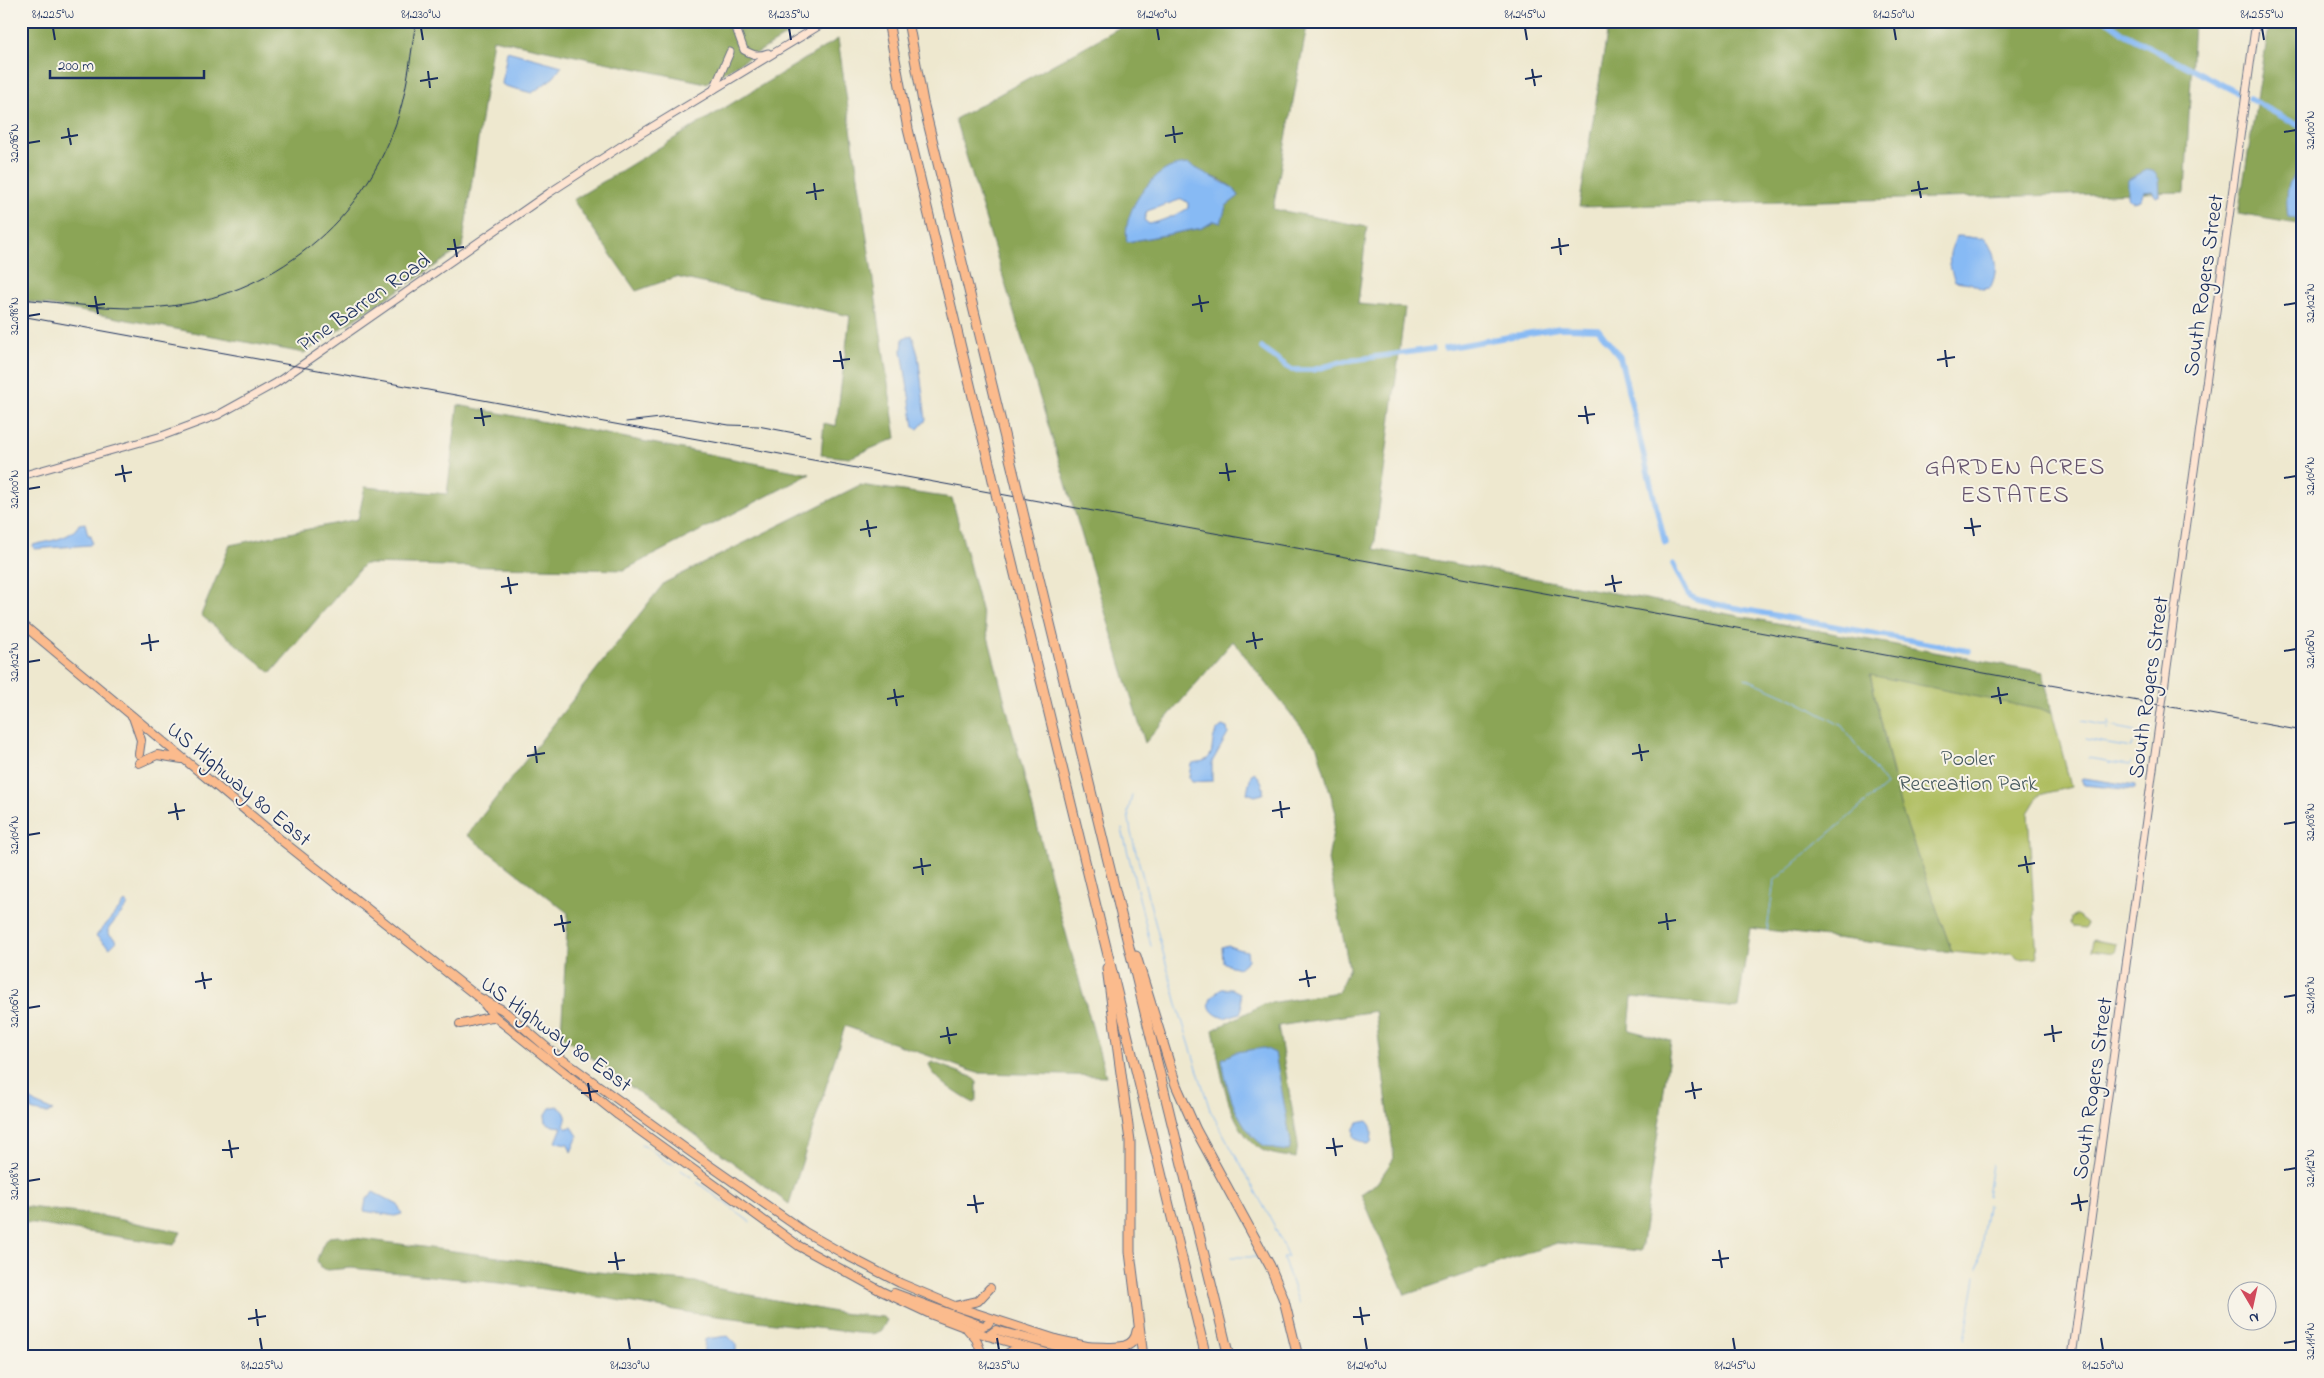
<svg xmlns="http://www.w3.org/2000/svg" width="2324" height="1378" font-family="'Indie Flower',sans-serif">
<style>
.green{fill:#afbe60;stroke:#65765f}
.forest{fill:#8ba556;stroke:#536a5a;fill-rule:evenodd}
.water{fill:#87baf4;stroke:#5174a9;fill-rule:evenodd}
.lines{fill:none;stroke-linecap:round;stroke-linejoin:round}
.stream{stroke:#87baf4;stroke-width:1}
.canal{stroke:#87baf4;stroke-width:5.5}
.secondary-casing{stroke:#657086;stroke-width:9}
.primary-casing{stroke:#657086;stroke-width:10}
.highway-casing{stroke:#657086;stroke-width:11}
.secondary{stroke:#fde4d1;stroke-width:7}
.primary{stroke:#fbbb8d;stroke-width:8}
.highway{stroke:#fbbb8d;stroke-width:9}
.rail{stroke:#1b2f5e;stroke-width:1}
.highway-bridge-casing{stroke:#657086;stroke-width:11;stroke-linecap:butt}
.highway-bridge{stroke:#fbbb8d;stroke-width:9}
.ticks{fill:none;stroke:#1b2f5e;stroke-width:2}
.labels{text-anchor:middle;stroke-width:4;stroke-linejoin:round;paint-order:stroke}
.street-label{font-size:22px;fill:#1b2f5e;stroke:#f7f3e8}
.park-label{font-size:22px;fill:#475a5f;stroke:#f7f3e8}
.neighbourhood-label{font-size:24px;letter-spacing:1px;fill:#66556e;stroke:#f7f3e8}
.neatline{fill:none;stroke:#1b2f5e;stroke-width:2}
.ticks-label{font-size:12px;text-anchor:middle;fill:#1b2f5e}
</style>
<rect width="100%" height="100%" fill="#f7f3e8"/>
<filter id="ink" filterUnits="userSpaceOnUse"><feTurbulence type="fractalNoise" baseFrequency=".02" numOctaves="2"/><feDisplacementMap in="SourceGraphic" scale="10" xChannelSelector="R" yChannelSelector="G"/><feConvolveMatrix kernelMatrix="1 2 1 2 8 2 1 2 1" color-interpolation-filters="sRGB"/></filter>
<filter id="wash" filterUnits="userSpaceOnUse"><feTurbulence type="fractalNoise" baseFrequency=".0096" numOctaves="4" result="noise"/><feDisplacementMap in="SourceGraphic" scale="20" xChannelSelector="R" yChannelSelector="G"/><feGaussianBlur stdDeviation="1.12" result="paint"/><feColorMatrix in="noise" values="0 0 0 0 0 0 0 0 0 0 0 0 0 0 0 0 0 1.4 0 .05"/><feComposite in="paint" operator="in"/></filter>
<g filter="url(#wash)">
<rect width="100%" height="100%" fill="#eee8cf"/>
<!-- green -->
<g class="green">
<polygon points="1870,674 2052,712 2071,787 2039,795 2028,813 2037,958 2018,959 2011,953 1984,955 1952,952 1901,809 1895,785 1890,780 1894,777"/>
<polygon points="2077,915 2087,923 2086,928 2074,927 2070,924 2071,918"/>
<polygon points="2093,940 2116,944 2114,953 2091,950"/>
</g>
<!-- forest -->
<g class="forest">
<polygon points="21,21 811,21 706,83 493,39 462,248 304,353 21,300"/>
<path d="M1131,21h177l-35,188 94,18 -9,77 47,4 -31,241 669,123 9,40 -182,-37 31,134 51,143 -202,-24 -12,80 -106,-11 -3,33 42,11 -30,210 -84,-8 -152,52 -44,-101 16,-11 17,-25 -19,-147 -97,15 20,118 -2,14c-10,-2 -25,-3 -34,-8 -36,-22 -41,-82 -49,-120l51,-26 74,-12 11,-24 -21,-108 8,-47 -19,-66 -84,-106 -88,102 -190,-624zM1170,168c23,4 56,6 69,28l-13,10 -5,17 -7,-2 -12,7 -74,14z"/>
<polygon points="1609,21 2194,21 2185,192 1579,207"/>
<path d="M2270,21h33v148c-19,7 -13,26 -16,42l10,9 6,-1v6l-65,-11z"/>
<polygon points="838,39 896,438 849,458 821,455 824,423 836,426 850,316 676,277 636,291 573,200"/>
<polygon points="458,405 810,474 624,570 364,564 271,673 201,615 230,545 358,519 365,487 447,494"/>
<polygon points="860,485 952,498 1055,894 1106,1076 977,1073 845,1026 789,1204 561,1035 568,913 467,835 664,583"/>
<path d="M932,1062l40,15 5,5v17l-3,4c-12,-6 -43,-25 -45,-39z"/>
<polygon points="21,1206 102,1216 181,1232 174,1245 21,1222"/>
<polygon points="339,1236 544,1263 578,1270 696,1282 710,1287 840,1313 883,1317 887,1320 881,1331 873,1334 857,1333 692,1313 587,1295 499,1283 351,1268 328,1270 320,1268 317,1260 322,1246 329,1237"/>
</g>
<!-- water -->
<g class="water">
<polygon points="507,51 562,66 554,77 532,93 505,86 502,84"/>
<path d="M1188,164l45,24 6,8 -13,10 -5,17 -7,-2 -12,7 -75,14c-5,-27 18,-62 42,-74 6,-3 14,-3 19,-4zM1182,199l6,4v5c-6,5 -31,15 -39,16l-5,-4 3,-9z"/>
<path d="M2303,169v19l-2,4 2,1v26l-15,-2c-2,-17 -3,-42 15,-48z"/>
<polygon points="2147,170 2154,172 2159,179 2160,195 2156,197 2152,191 2144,192 2140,200 2131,201 2128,198 2128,180"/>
<path d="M1957,236c11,0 16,3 28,2 11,16 14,33 5,50l-8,1 -12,-6 -15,-2c-8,-19 -7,-28 2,-45z"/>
<polygon points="912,335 918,355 926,420 918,429 914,427 902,351 903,338"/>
<path d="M85,523l3,12h3l1,8 -2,2 -56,4 -1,-4c15,-4 39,-6 46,-21z"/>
<path d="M1222,726l5,2 1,6 -16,28v19l-20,1 -3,-5 2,-13c5,-3 11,-1 16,-5 10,-8 0,-22 15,-33z"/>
<path d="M1254,773c7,4 10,13 9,21l-8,2 -8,-3 3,-14z"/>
<polygon points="2081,779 2084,778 2135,786 2135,790 2084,785"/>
<polygon points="125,902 128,905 109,928 109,934 117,941 110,948 96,936"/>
<polygon points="1228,945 1237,949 1247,951 1248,960 1239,968 1228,965 1223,962 1222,947"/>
<path d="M1222,989h10l8,4 2,15 -2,5 -16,5c-19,-6 -19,-20 -2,-29z"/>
<path d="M1264,1048l11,5 16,90 -2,8c-7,-1 -20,-2 -26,-6 -26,-19 -37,-57 -41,-86l14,-7z"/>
<path d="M29,1097l6,6 18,8c-6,4 -15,1 -22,-1z"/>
<path d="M557,1106c8,5 12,10 7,19l3,3 5,-1 6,9 -7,16 -3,-8 -12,-2 6,-15 -9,-1 -7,-4 -1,-6 5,-8z"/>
<path d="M1367,1121c7,7 5,12 4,22l-5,1 -12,-6v-10l4,-5z"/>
<polygon points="373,1192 398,1205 402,1214 395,1216 364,1211 366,1200"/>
<polygon points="728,1336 736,1344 736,1357 703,1357 705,1339"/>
</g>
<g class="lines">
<!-- stream -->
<g class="stream">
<polyline points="1745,678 1797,701 1842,726 1886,785 1774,881 1767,931"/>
<polyline points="2082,721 2107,726"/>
<polyline points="2108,725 2109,722"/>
<polyline points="2109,726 2135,731"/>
<polyline points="2107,730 2108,728"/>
<polyline points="2085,739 2106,743"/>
<polyline points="2108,744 2132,748 2133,744"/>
<polyline points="2088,758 2107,761"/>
<polyline points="2108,762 2130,765 2131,762"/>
<polyline points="1132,795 1128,812 1131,833 1177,1004 1210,1110 1273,1223 1288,1257 1283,1257 1299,1304"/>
<polyline points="1122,829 1151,946"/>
<path d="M641,1145c13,3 22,18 33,19"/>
<polyline points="681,1170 691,1177"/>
<polyline points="697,1182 750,1222"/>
<polyline points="1987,1196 1992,1164"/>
<polyline points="1231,1257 1257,1257"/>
<polyline points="1978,1268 1987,1205"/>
<polyline points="1965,1339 1976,1277"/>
<polyline points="1964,1357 1965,1349"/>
</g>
<!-- canal -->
<g class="canal">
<polyline points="2107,21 2126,35 2242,95"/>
<polyline points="2250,99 2303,128"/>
<polyline points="1262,348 1292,370 1313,370 1345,361 1433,349"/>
<polyline points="1445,348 1559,328 1598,329 1620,357 1665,543"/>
<path d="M1673,564l15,30c6,7 17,6 26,10l255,47"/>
</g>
</g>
</g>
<g filter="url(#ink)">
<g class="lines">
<!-- secondary casing -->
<g class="secondary-casing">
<g id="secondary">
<path d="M736,28l8,22c9,5 14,7 24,3"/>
<polyline points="714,89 730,52"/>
<polyline points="21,476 162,436 218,415 276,383 549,193 632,139 827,21"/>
<polyline points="2072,1357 2256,21"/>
</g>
</g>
<!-- primary casing -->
<g class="primary-casing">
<g id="primary">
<polyline points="21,623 281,840 478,997 503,1010 552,1052 689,1151 805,1232 842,1253 900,1283 957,1307 1059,1340 1138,1357"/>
<polyline points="133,717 141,740 139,754"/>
<polyline points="139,763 157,755 182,759"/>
<polyline points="481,1000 495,1017 618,1115 799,1246 881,1291 930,1314 988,1336 1061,1357"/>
<path d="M460,1024c12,-1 21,-7 35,-7"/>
<polyline points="894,1293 983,1326 988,1324 991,1319"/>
<polyline points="956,1306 978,1301 990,1288"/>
<polyline points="968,1330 976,1339 983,1357"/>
<polyline points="988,1336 996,1330 1063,1348 1089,1351"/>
<polyline points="1001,1357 1017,1348 1024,1349"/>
</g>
</g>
<!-- highway casing -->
<g class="highway-casing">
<g id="highway">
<polyline points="888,21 908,129 990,467"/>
<polyline points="908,21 923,102 1013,471"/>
<polyline points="1004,529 1206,1357"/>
<polyline points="1028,533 1229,1357"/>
<polyline points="1136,956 1176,1085 1196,1130 1270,1266 1284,1300 1298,1357"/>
<polyline points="1107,968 1130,1141 1130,1252 1143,1357"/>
<path d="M1090,1347c17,-1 44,7 47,-16"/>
</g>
</g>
<!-- secondary -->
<use href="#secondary" class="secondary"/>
<!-- primary -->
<use href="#primary" class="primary"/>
<!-- highway -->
<use href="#highway" class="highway"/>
<!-- rail -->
<g class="rail">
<path d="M21,299c46,4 94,12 140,8 110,-9 206,-87 238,-193 9,-29 12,-62 17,-93"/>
<polyline points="21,316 2303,731"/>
<polyline points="626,422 669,417 686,418 729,425 758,426 810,436"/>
</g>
<!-- highway-bridge casing -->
<g class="highway-bridge-casing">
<g id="highway-bridge">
<polyline points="990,467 1004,529"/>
<polyline points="1013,471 1028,533"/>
</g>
</g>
<!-- highway-bridge -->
<use href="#highway-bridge" class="highway-bridge"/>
</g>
</g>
<!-- ticks -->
<path class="ticks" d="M53,28l2,12M421,28l2,12M789,28l2,12M1157,28l2,12M1525,28l2,12M1894,28l2,12M2262,28l2,12M1532,69l3,17M428,71l2,17M1525,79l17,-3M420,81l18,-3M1173,126l2,17M68,128l3,17M2284,132l12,-2M1165,136l18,-3M61,138l17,-3M28,143l12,-2M1918,181l3,17M814,183l2,17M1911,191l17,-3M806,193l18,-3M1559,238l2,17M454,239l3,18M1551,248l18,-3M447,249l17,-2M1199,295l3,17M95,296l3,18M1192,305l17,-3M2284,305l12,-2M88,306l17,-2M28,316l12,-2M1945,350l2,17M840,351l3,18M1937,360l18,-3M833,361l17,-2M1585,406l3,18M481,408l3,18M1578,416l17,-2M474,418l17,-2M1226,463l3,18M122,465l3,17M1219,473l17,-2M115,475l17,-3M2284,478l12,-2M28,489l12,-2M1971,518l3,18M867,520l3,17M1964,528l17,-2M860,530l17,-3M1612,575l3,17M508,577l3,17M1605,585l17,-3M501,587l17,-3M1253,632l3,17M149,634l2,17M1246,642l17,-3M141,644l18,-3M2284,651l12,-2M28,662l12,-2M1998,687l3,17M894,689l3,17M1991,697l17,-3M887,699l17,-3M1639,744l3,17M535,746l2,17M1632,754l17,-3M527,756l18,-3M1280,801l2,17M175,803l3,17M1272,811l18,-3M168,813l17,-3M2284,824l12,-2M28,835l12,-2M2025,856l3,17M921,858l2,17M2018,866l17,-3M913,868l18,-3M1666,913l2,17M561,915l3,17M1658,923l18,-3M554,925l17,-3M1306,970l3,17M202,972l3,17M1299,980l17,-3M195,982l17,-3M2284,997l12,-2M28,1008l12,-2M2052,1025l2,17M947,1027l3,17M2044,1035l18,-3M940,1037l17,-3M1692,1082l3,17M588,1083l3,18M1685,1092l17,-3M581,1093l17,-2M1333,1138l3,18M229,1140l3,18M1326,1148l17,-2M222,1150l17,-2M2284,1170l12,-2M28,1181l12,-2M2078,1194l3,17M974,1195l3,18M2071,1204l17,-3M967,1205l17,-2M1719,1250l3,18M615,1252l3,18M1712,1260l17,-2M608,1262l17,-2M1360,1307l3,18M256,1309l2,17M1353,1317l17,-2M248,1319l18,-3M260,1338l2,12M628,1338l2,12M997,1338l2,12M1365,1338l2,12M1733,1338l2,12M2101,1338l2,12M2284,1343l12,-2"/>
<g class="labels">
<!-- street labels -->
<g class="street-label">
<text transform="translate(2202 285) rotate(-82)" y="8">South Rogers Street</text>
<text transform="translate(363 301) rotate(-35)" y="8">Pine Barren Road</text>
<text transform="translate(2147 687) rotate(-82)" y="8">South Rogers Street</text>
<text transform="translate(240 783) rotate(40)" y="8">US Highway 80 East</text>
<text transform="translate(557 1033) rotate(36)" y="8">US Highway 80 East</text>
<text transform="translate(2091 1088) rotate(-82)" y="8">South Rogers Street</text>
</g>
<!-- park labels -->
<g class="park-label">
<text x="1968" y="765">Pooler<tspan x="1968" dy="25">Recreation Park</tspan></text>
</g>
<!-- neighbourhood labels -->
<g class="neighbourhood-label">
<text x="2015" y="474">GARDEN ACRES<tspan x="2015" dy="28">ESTATES</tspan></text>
</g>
</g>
<!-- margin -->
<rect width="2324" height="1378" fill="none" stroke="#f7f3e8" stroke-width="55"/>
<!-- north arrow -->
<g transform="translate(2252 1306) rotate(171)"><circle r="24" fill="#f7f3e8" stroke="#9fa5b1"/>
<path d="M0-4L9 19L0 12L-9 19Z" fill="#d1495b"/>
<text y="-8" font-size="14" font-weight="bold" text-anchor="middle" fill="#1b2f5e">N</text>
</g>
<!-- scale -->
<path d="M50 70v8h154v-8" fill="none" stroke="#1b2f5e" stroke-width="2.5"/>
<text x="58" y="70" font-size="15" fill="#1b2f5e" stroke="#f7f3e8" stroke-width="4" paint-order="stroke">200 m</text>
<rect x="28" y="28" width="2268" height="1322" class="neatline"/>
<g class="ticks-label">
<text x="53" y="18">81.225°W</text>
<text x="421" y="18">81.230°W</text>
<text x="789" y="18">81.235°W</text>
<text x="1157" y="18">81.240°W</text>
<text x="1525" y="18">81.245°W</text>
<text x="1894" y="18">81.250°W</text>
<text x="2262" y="18">81.255°W</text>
<text transform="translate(2310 130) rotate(-90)" y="4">32.100°N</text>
<text transform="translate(14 143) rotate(-90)" y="4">32.096°N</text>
<text transform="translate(2310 303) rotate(-90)" y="4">32.102°N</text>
<text transform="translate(14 316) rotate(-90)" y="4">32.098°N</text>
<text transform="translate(2310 476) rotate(-90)" y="4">32.104°N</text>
<text transform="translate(14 489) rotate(-90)" y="4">32.100°N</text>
<text transform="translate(2310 649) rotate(-90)" y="4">32.106°N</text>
<text transform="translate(14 662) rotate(-90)" y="4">32.102°N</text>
<text transform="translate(2310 822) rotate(-90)" y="4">32.108°N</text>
<text transform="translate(14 835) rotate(-90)" y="4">32.104°N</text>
<text transform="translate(2310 995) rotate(-90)" y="4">32.110°N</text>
<text transform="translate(14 1008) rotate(-90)" y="4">32.106°N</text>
<text transform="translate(2310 1168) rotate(-90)" y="4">32.112°N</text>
<text transform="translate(14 1181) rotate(-90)" y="4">32.108°N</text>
<text transform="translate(2310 1341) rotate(-90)" y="4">32.114°N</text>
<text x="262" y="1369">81.225°W</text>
<text x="630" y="1369">81.230°W</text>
<text x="999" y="1369">81.235°W</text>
<text x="1367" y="1369">81.240°W</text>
<text x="1735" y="1369">81.245°W</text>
<text x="2103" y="1369">81.250°W</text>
</g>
</svg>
